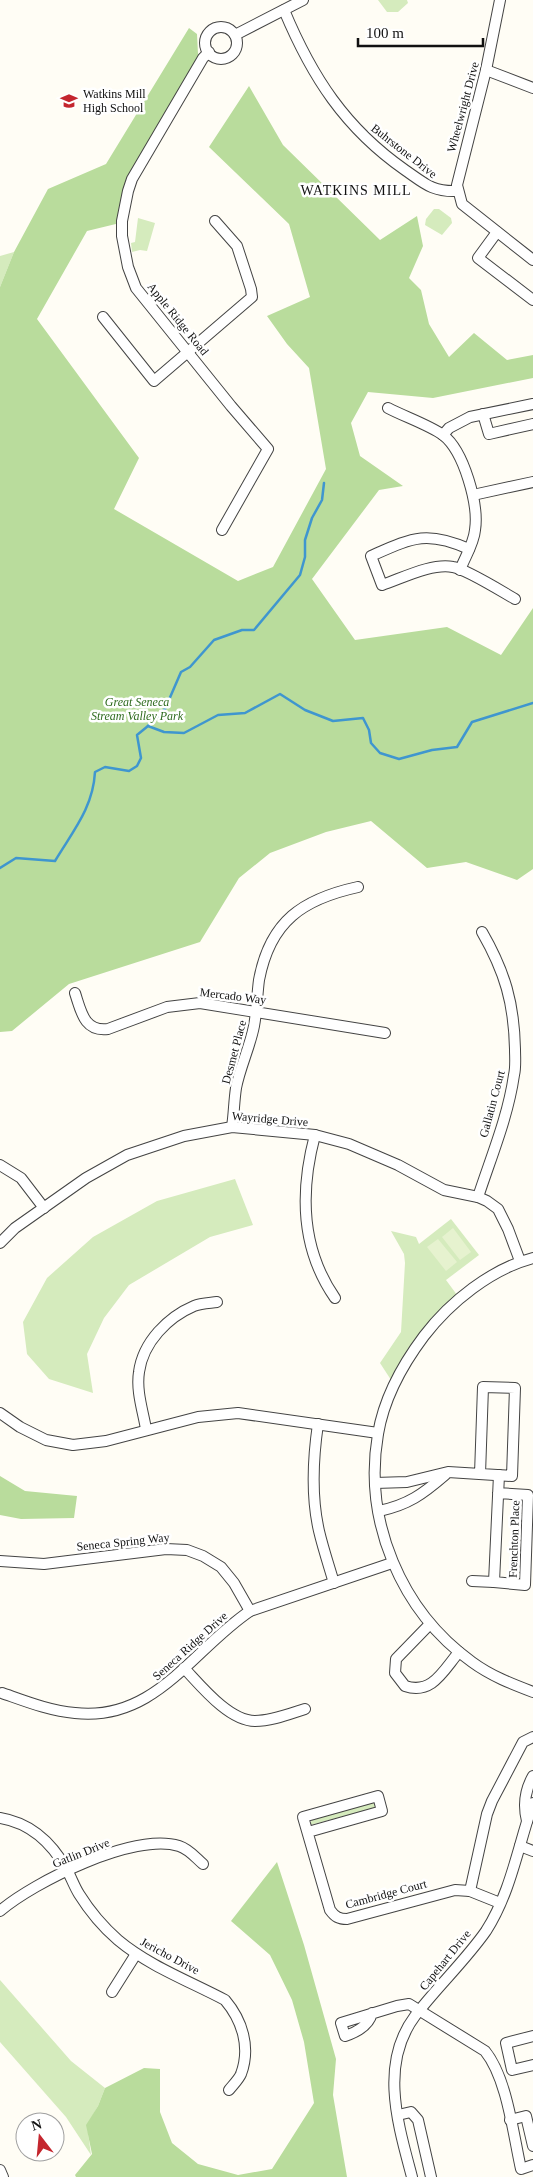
<svg xmlns="http://www.w3.org/2000/svg" width="533" height="2177" font-family="'Times New Roman',serif">
<style>
.green{fill:#d5ebbd}
.forest{fill:#b9dc9c}
.pitch{fill:#e6f2cf}
.lines{fill:none;stroke-linecap:round;stroke-linejoin:round}
.stream{stroke:#3f96cf;stroke-width:2.5}
.minor-casing{stroke:#444;stroke-width:12}
.minor{stroke:#fff;stroke-width:10}
.labels{text-anchor:middle;stroke-width:5;stroke-linejoin:round;paint-order:stroke}
.poi-label{font-size:12px;fill:#111;stroke:#fff;text-anchor:start}
.street-label{font-size:12px;fill:#111;stroke:#fff}
.park-label{font-size:12px;font-style:italic;fill:#2f6b1f;stroke:#fff}
.neighbourhood-label{font-size:14px;letter-spacing:1px;fill:#111;stroke:#fff}
</style>
<rect width="100%" height="100%" fill="#fffdf5"/>
<!-- green -->
<g class="green">
<polygon points="378,0 407,0 408,3 398,12 387,12"/>
<polygon points="434,209 439,209 451,218 452,223 442,235 425,225 426,219"/>
<polygon points="138,218 155,223 147,251 140,250 132,252 131,243 135,242"/>
<polygon points="14,252 0,287 0,256"/>
<polygon points="235,1179 253,1225 210,1237 129,1285 104,1318 87,1354 93,1393 49,1379 27,1354 23,1322 47,1278 93,1237 157,1201"/>
<polygon points="451,1219 479,1255 446,1280 460,1299 441,1315 393,1383 380,1363 401,1332 405,1263 404,1254 391,1231 416,1237 419,1244"/>
<polygon points="372,1802 375,1802 375,1808 310,1825 312,1819"/>
<polygon points="0,1980 71,2061 105,2088 98,2106 87,2125 91,2155 66,2117 0,2042"/>
</g>
<!-- forest -->
<g class="forest">
<polygon points="189,28 197,34 198,54 200,57 129,179 120,223 87,231 37,319 139,458 114,509 238,581 273,567 326,469 309,368 287,344 267,316 310,297 289,224 209,147 249,86 283,145 380,240 417,216 423,246 409,278 421,290 429,324 449,357 474,333 507,360 533,355 533,378 433,398 368,392 351,423 360,456 403,486 379,490 312,579 355,640 447,627 501,655 533,608 533,869 517,880 466,862 427,868 371,821 326,832 270,853 239,878 200,942 69,984 12,1031 0,1032 0,287 14,252 48,189 106,164"/>
<polygon points="0,1476 25,1491 77,1496 74,1518 21,1519 0,1515"/>
<polygon points="277,1862 304,1945 336,2059 333,2095 347,2177 76,2177 75,2175 92,2154 86,2125 98,2106 105,2088 144,2068 160,2069 160,2112 172,2143 198,2164 238,2175 272,2169 314,2103 304,2042 292,2000 270,1955 231,1921"/>
</g>
<!-- pitch -->
<g class="pitch">
<polygon points="453,1228 471,1252 460,1260 442,1237"/>
<polygon points="438,1239 457,1262 446,1271 427,1247"/>
</g>
<g class="lines">
<!-- stream -->
<g class="stream">
<polyline points="148,726 165,709 181,672 190,667 214,640 242,630 254,630 300,575 305,557 305,540 312,518 322,500 324,483"/>
<path d="M0,868l16,-10 39,3c18,-30 38,-53 40,-89l10,-5 24,4 8,-5 4,-8 -4,-23 11,-9 16,6 20,1 34,-18 27,-2 35,-19 25,16 28,11 30,-3 6,12 2,13 9,10 19,6 33,-9 25,-3 15,-25 61,-19"/>
</g>
<!-- minor casing -->
<g class="minor-casing">
<g id="minor">
<polyline points="500,0 486,70 457,185 462,204 533,260"/>
<path d="M284,10c28,67 61,118 121,160 19,13 27,22 52,21"/>
<circle cx="221" cy="43" r="16"/>
<polyline points="235,35 303,0"/>
<polyline points="209,52 203,58 132,179 128,191 122,221 122,236 128,267 136,288 231,406 268,449 222,530"/>
<polyline points="486,70 533,88"/>
<polyline points="497,232 478,258 533,300"/>
<polyline points="103,317 154,381 252,297 251,289 237,246 215,221"/>
<path d="M388,408c15,8 41,17 55,27 21,16 36,70 32,95 -1,13 -10,27 -15,40"/>
<polyline points="483,414 489,434 533,424"/>
<polyline points="443,435 449,428 470,417 533,404"/>
<polyline points="473,495 533,482"/>
<path d="M469,549c-43,-19 -57,-11 -98,7l11,29c21,-7 49,-22 71,-18 13,2 48,24 62,32"/>
<path d="M75,993c6,18 9,39 33,36l59,-22 33,-4 185,30"/>
<path d="M232,1127c2,-13 2,-26 4,-39 4,-21 14,-41 18,-62 3,-16 3,-31 5,-46 11,-59 44,-81 99,-93"/>
<path d="M315,1135c-15,56 -14,114 20,163"/>
<polyline points="0,1165 21,1178 44,1208"/>
<path d="M478,1197c13,-40 30,-80 36,-122 2,-8 1,-18 1,-26 -1,-46 -10,-77 -33,-117"/>
<polyline points="0,1243 15,1228 86,1178 127,1155 184,1136 232,1127 315,1135 349,1144 398,1165 444,1190 478,1197 487,1201 498,1209 508,1229 520,1261"/>
<path d="M533,1258c-42,11 -83,44 -109,78 -21,28 -40,62 -46,98 -15,87 23,177 94,228 19,14 40,22 61,30"/>
<polyline points="0,1413 20,1427 46,1440 73,1445 106,1441 198,1417 238,1413 378,1433"/>
<path d="M318,1424c-5,34 -7,72 1,107 4,17 10,35 15,52"/>
<path d="M146,1429c-3,-18 -10,-38 -7,-57 4,-30 29,-55 55,-66 7,-3 16,-3 23,-4"/>
<polyline points="375,1483 407,1482 448,1472 512,1476 515,1388 483,1387 480,1474"/>
<polyline points="498,1493 528,1495 525,1585 494,1582 499,1475"/>
<path d="M379,1511c29,-6 44,-17 66,-36"/>
<polyline points="0,1561 44,1564 166,1549 187,1550 203,1556 221,1567 234,1583 250,1611"/>
<polyline points="472,1581 494,1582"/>
<path d="M430,1624l-34,35 -1,14 10,13c27,9 38,-15 54,-34"/>
<path d="M184,1668c17,18 45,53 71,53 17,0 34,-7 50,-12"/>
<path d="M2,1693c23,8 48,18 73,20 80,9 117,-63 175,-102l142,-48"/>
<path d="M0,1818c31,5 52,25 67,52 4,7 7,16 12,24 10,16 24,33 39,46 31,26 71,41 107,60 17,20 26,47 16,74 -2,5 -8,11 -12,16"/>
<path d="M527,1821c-4,-16 -2,-31 6,-45"/>
<path d="M308,1832l74,-21 -4,-15 -75,21 27,93c5,7 9,9 17,9l108,-29 15,1 30,12"/>
<polyline points="520,1846 533,1851"/>
<polyline points="470,1891 487,1814 492,1801 523,1742 533,1737"/>
<path d="M0,1911c34,-29 134,-79 179,-65 10,3 17,12 24,18"/>
<polyline points="112,1992 136,1954"/>
<path d="M372,2013c-3,13 -15,19 -27,23l-4,-13 56,-17 12,-2 76,47c22,27 28,82 36,118l12,-4"/>
<polyline points="533,2036 506,2043 512,2070 533,2065"/>
<polyline points="398,2115 411,2112 418,2120 431,2177"/>
<polyline points="510,2120 526,2116 533,2146"/>
<polyline points="0,2170 3,2177"/>
<path d="M412,2177c-14,-53 -33,-113 3,-161 22,-29 50,-55 71,-85 25,-39 32,-85 47,-128"/>
</g>
</g>
<!-- minor -->
<use href="#minor" class="minor"/>
</g>
<!-- icons -->
<defs>
<g id="school-bare" transform="scale(1.35)"><path d="M0-5L7-2L0 1L-7-2ZM-4 1L0 2.5L4 1V4Q0 6-4 4Z" fill="#c4262e" stroke="#fff" stroke-width="2.5" paint-order="stroke"/></g>
</defs>
<g fill-rule="evenodd">
<use href="#school-bare" x="69" y="101"/>
</g>
<g class="labels">
<!-- poi labels -->
<g class="poi-label">
<text x="83" y="98">Watkins Mill<tspan x="83" dy="14">High School</tspan></text>
</g>
<!-- street labels -->
<g class="street-label">
<text transform="translate(463 107) rotate(-75)" y="4">Wheelwright Drive</text>
<text transform="translate(404 151) rotate(38)" y="4">Buhrstone Drive</text>
<text transform="translate(178 319) rotate(51)" y="4">Apple Ridge Road</text>
<text transform="translate(233 996) rotate(7)" y="4">Mercado Way</text>
<text transform="translate(234 1052) rotate(-75)" y="4">Desmet Place</text>
<text transform="translate(492 1104) rotate(-75)" y="4">Gallatin Court</text>
<text transform="translate(270 1119) rotate(5)" y="4">Wayridge Drive</text>
<text transform="translate(514 1539) rotate(-88)" y="4">Frenchton Place</text>
<text transform="translate(123 1542) rotate(-6)" y="4">Seneca Spring Way</text>
<text transform="translate(190 1646) rotate(-42)" y="4">Seneca Ridge Drive</text>
<text transform="translate(81 1853) rotate(-22)" y="4">Gatlin Drive</text>
<text transform="translate(386 1894) rotate(-15)" y="4">Cambridge Court</text>
<text transform="translate(170 1956) rotate(28)" y="4">Jericho Drive</text>
<text transform="translate(445 1960) rotate(-51)" y="4">Capehart Drive</text>
</g>
<!-- park labels -->
<g class="park-label">
<text x="137" y="706">Great Seneca<tspan x="137" dy="14">Stream Valley Park</tspan></text>
</g>
<!-- neighbourhood labels -->
<g class="neighbourhood-label">
<text x="356" y="195">WATKINS MILL</text>
</g>
</g>
<!-- north arrow -->
<g transform="translate(40 2137) rotate(344)"><circle r="24" fill="#ffffff" stroke="#a0a0a0"/>
<path d="M0-4L9 19L0 12L-9 19Z" fill="#c4262e"/>
<text y="-8" font-size="14" font-weight="bold" text-anchor="middle" fill="#111111">N</text>
</g>
<!-- scale -->
<path d="M358 38v8h125v-8" fill="none" stroke="#111111" stroke-width="2.5"/>
<text x="366" y="38" font-size="15" fill="#111111" stroke="#ffffff" stroke-width="4" paint-order="stroke">100 m</text>
</svg>
